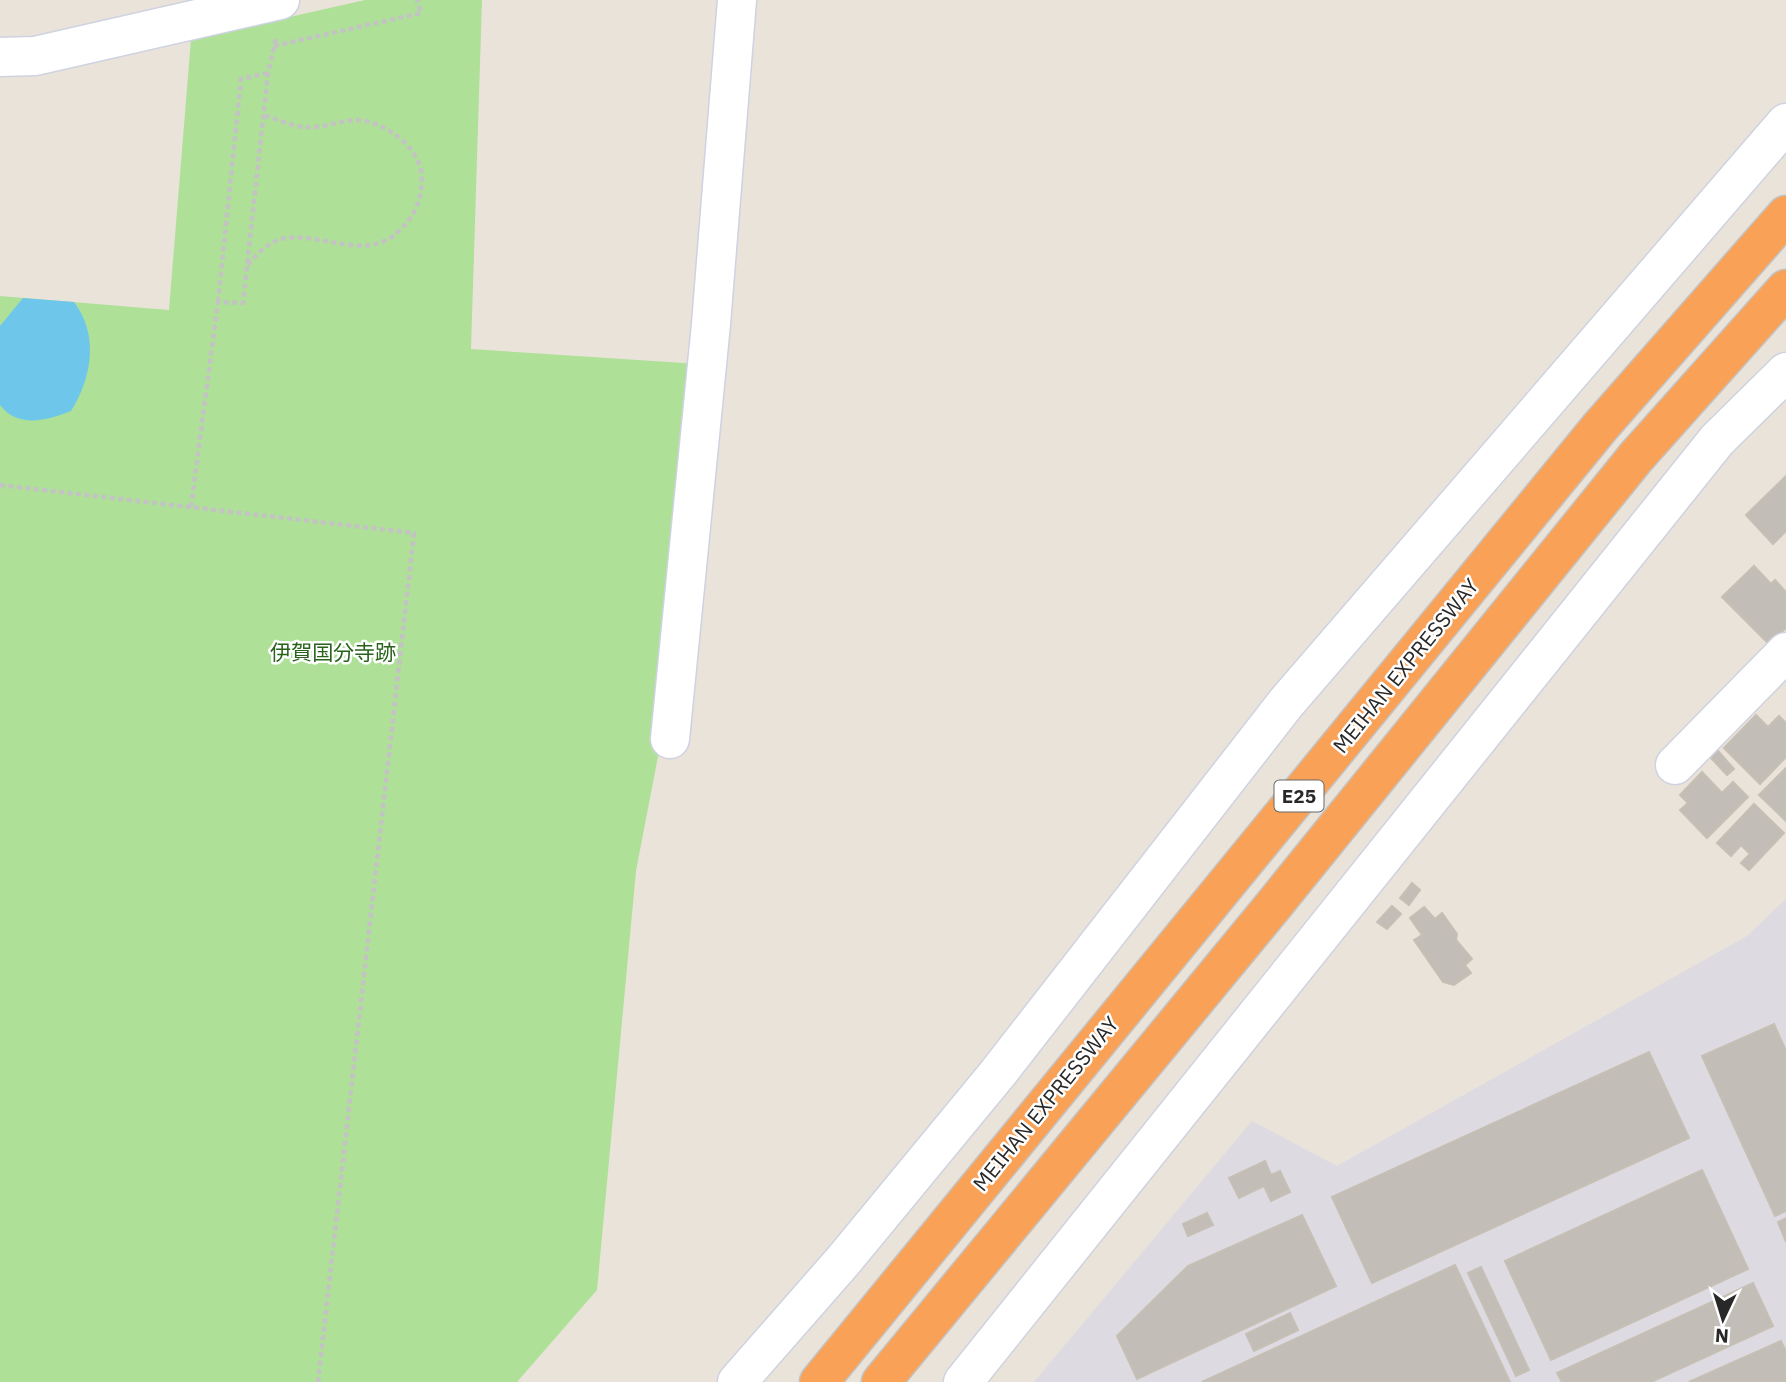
<svg xmlns="http://www.w3.org/2000/svg" width="1786" height="1382" font-family="'IBM Plex Sans','Noto Sans JP',sans-serif">
<style>
.industrial{fill:#dddae2}
.green{fill:#aee097}
.water{fill:#6ec6ea}
.building{fill:#c2bdb6;stroke:#c5bfb4;stroke-width:2}
.lines{fill:none;stroke-linecap:round;stroke-linejoin:round}
.minor-casing{stroke:#cfd2e1;stroke-width:41}
.highway-casing{stroke:#c3c3c3;stroke-width:41}
.path{stroke:#c3c3c3;stroke-width:4.5;stroke-dasharray:5 3.5;stroke-linecap:butt}
.minor{stroke:#fff;stroke-width:38}
.highway{stroke:#f9a156;stroke-width:38}
.labels{text-anchor:middle;stroke-width:5;stroke-linejoin:round;paint-order:stroke}
.shield{fill:#fff;stroke:#686868;stroke-width:2}
.shield-label{font-size:19px;font-weight:bold;fill:#282828}
.park-label{font-size:21px;fill:#28621b;stroke:#fff}
.street-label{font-size:21px;fill:#282828;stroke:#fff}
</style>
<rect width="100%" height="100%" fill="#eae3da"/>
<!-- industrial -->
<polygon class="industrial" points="1786,899 1786,1382 1034,1382 1252,1121 1337,1166 1747,936"/>
<!-- green -->
<polygon class="green" points="365,0 482,0 471,349 699,364 660,746 636,871 597,1290 517,1382 0,1382 0,296 169,310 191,39"/>
<!-- water -->
<path class="water" d="M23,298l51,4c25,33 18,75 -3,109 -23,9 -53,18 -71,-6v-79z"/>
<!-- building -->
<g class="building">
<polygon points="1786,476 1786,531 1773,544 1746,515"/>
<polygon points="1754,566 1771,584 1775,580 1786,592 1786,628 1769,644 1722,597"/>
<polygon points="1756,715 1768,727 1779,716 1786,723 1786,757 1760,784 1724,748"/>
<polygon points="1718,751 1734,769 1727,775 1711,758"/>
<polygon points="1786,768 1786,821 1759,795"/>
<polygon points="1702,772 1722,793 1733,782 1748,797 1707,838 1680,810 1688,803 1680,795"/>
<polygon points="1754,804 1784,833 1749,870 1741,863 1750,854 1741,845 1731,856 1717,843"/>
<polygon points="1412,883 1420,890 1409,905 1400,898"/>
<polygon points="1392,906 1401,914 1387,929 1377,922"/>
<polygon points="1424,907 1435,919 1442,913 1457,934 1456,940 1472,959 1465,965 1471,973 1454,985 1443,982 1414,940 1422,935 1410,918"/>
<polygon points="1774,1024 1786,1051 1786,1211 1775,1216 1702,1056"/>
<polygon points="1649,1052 1689,1138 1372,1283 1332,1197"/>
<polygon points="1265,1161 1271,1175 1280,1171 1290,1192 1271,1201 1264,1186 1239,1198 1229,1178"/>
<polygon points="1702,1170 1748,1269 1551,1360 1505,1261"/>
<polygon points="1207,1213 1213,1225 1188,1236 1183,1224"/>
<polygon points="1302,1215 1336,1286 1137,1379 1117,1336 1188,1266"/>
<polygon points="1786,1218 1786,1242 1778,1222"/>
<polygon points="1455,1265 1510,1382 1202,1382"/>
<polygon points="1481,1267 1529,1370 1516,1376 1468,1273"/>
<polygon points="1753,1283 1773,1326 1651,1382 1562,1382 1557,1373"/>
<polygon points="1290,1313 1298,1330 1254,1351 1246,1334"/>
<polygon points="1781,1341 1786,1352 1786,1382 1689,1382"/>
</g>
<g class="lines">
<!-- minor casing -->
<g class="minor-casing">
<g id="minor">
<polyline points="0,57 35,56 280,0"/>
<polyline points="670,739 711,324 737,0"/>
<polyline points="1675,765 1786,652"/>
<polyline points="737,1382 843,1261 998,1073 1286,703 1786,123"/>
<polyline points="963,1382 1717,440 1786,372"/>
</g>
</g>
<!-- highway casing -->
<g class="highway-casing">
<g id="highway">
<polyline points="819,1382 1600,427 1786,215"/>
<polyline points="881,1382 1273,906 1636,457 1786,289"/>
</g>
</g>
<!-- path -->
<g class="path">
<polyline points="274,46 421,13 417,0"/>
<path d="M248,265c9,-12 23,-25 38,-27 37,-5 81,24 113,-7 11,-11 17,-19 21,-35 2,-9 3,-23 -1,-32 -8,-23 -38,-43 -62,-44 -17,0 -35,9 -53,7 -12,-1 -28,-8 -40,-12"/>
<polyline points="218,302 241,79 268,73"/>
<polyline points="0,485 414,533 318,1382"/>
<polyline points="191,507 218,302 243,303 268,73 276,38"/>
</g>
<!-- minor -->
<use href="#minor" class="minor"/>
<!-- highway -->
<use href="#highway" class="highway"/>
</g>
<g class="labels">
<!-- shield labels -->
<rect class="shield" x="1274.5" y="780.5" width="49" height="31" rx="5"/>
<g class="shield-label">
<text x="1299" y="803">E25</text>
</g>
<!-- park labels -->
<g class="park-label">
<text x="333" y="660">伊賀国分寺跡</text>
</g>
<!-- street labels -->
<g class="street-label">
<text transform="translate(1406 666) rotate(-51)" y="7">MEIHAN EXPRESSWAY</text>
<text transform="translate(1046 1104) rotate(-51)" y="7">MEIHAN EXPRESSWAY</text>
</g>
</g>
<!-- north arrow -->
<g transform="translate(1723 1319) rotate(184)" stroke="#ffffff" stroke-width="5" paint-order="stroke">
<path d="M0-5L12 26L0 18L-12 26Z" fill="#282828"/>
<text y="-10" font-size="19" font-weight="bold" text-anchor="middle" fill="#282828">N</text>
</g>
</svg>
